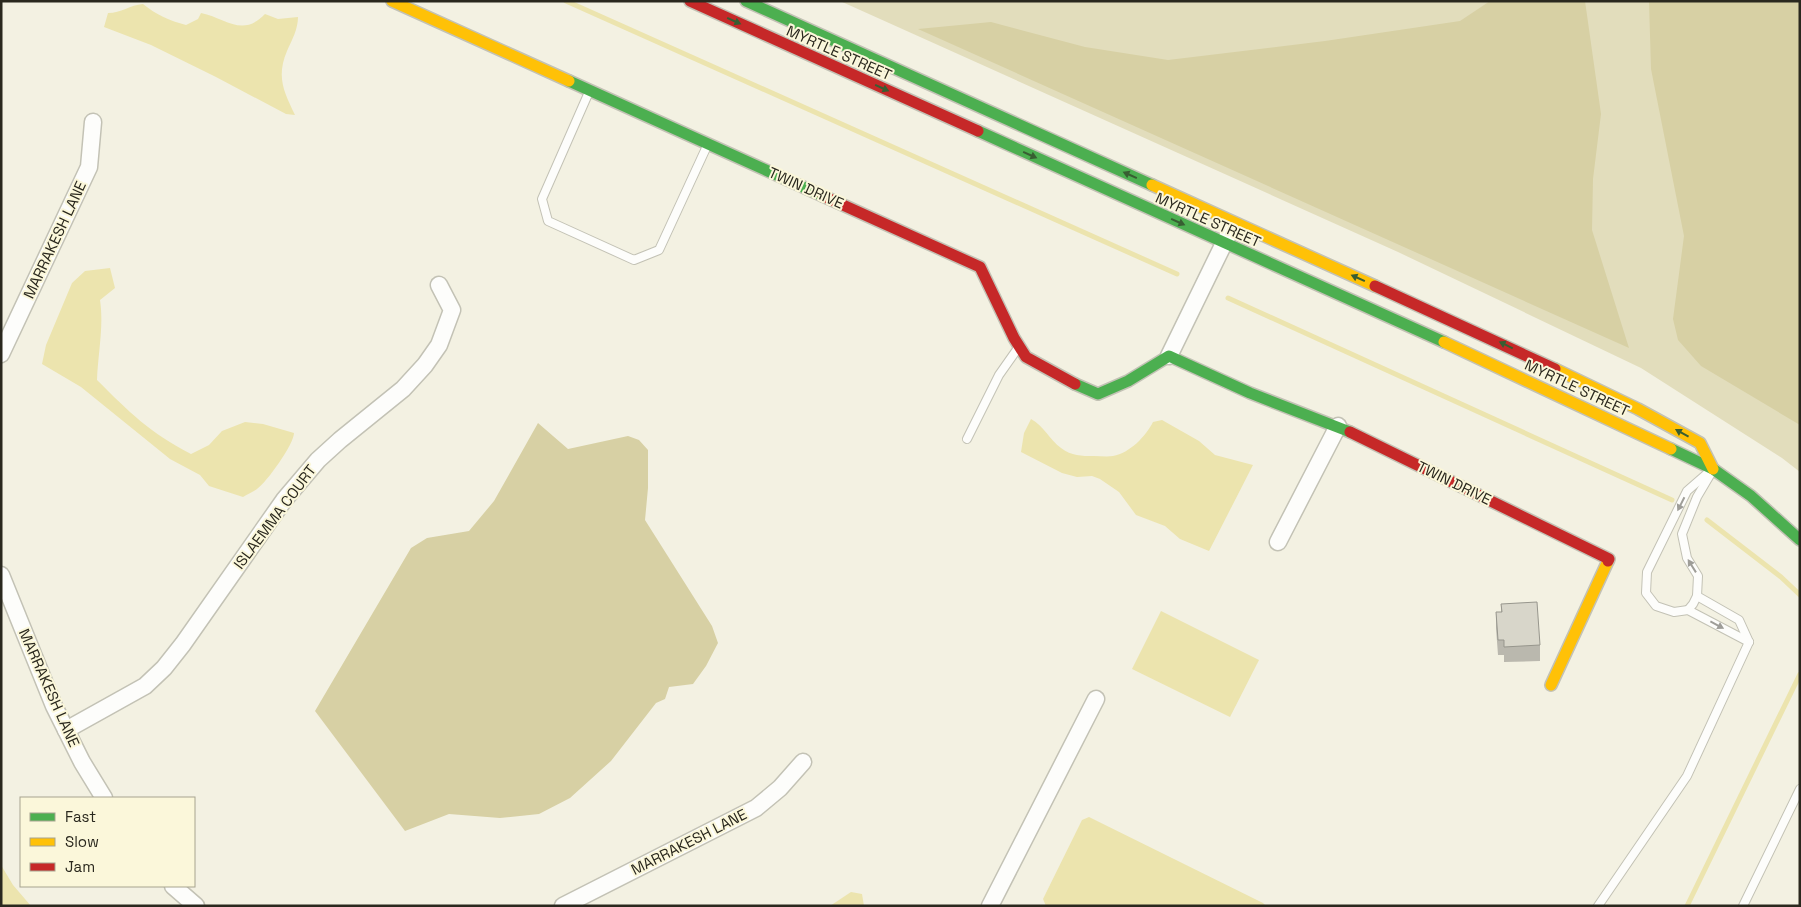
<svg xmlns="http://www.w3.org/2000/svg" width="1801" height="907" font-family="'Space Grotesk',sans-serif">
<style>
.green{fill:#e2ddbc}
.forest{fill:#d7d0a4}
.water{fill:#ece4ae}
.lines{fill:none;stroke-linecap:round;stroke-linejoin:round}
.stream{stroke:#ece4ae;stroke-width:5}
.lane-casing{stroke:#c3c2b5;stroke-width:10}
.street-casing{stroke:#c3c2b5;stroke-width:19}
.fast-casing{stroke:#c3c2b5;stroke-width:14}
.slow-casing{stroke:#c3c2b5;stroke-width:14}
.jam-casing{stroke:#c3c2b5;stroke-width:14}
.lane{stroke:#fdfdfb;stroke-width:8}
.street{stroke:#fdfdfb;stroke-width:16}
.fast{stroke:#4caf50;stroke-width:11}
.slow{stroke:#ffc107;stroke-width:11}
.jam{stroke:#c62828;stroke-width:11}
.wall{fill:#bab8ae}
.building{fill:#d8d6ca;stroke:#97968d}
.oneway{fill:#385e32}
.oneway2{fill:#9e9d98}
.labels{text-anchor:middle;stroke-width:4;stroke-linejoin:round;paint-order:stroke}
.street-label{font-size:15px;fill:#2a281e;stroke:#fbf7da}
</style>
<rect width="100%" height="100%" fill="#f3f1e2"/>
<!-- green -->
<polygon class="green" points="840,1 1800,1 1800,472 1782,458 1641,368 1398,252"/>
<!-- forest -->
<g class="forest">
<polygon points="1490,1 1585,1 1601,114 1593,179 1592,230 1629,348 918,29 991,22 1085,47 1168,60 1325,41 1460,21"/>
<polygon points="1649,1 1800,1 1800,425 1701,366 1678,340 1673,319 1684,236 1651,69"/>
<polygon points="538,423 568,449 628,436 639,440 648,450 648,488 645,520 712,626 718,643 706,666 693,684 669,687 665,699 656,703 611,761 570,798 539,814 500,818 449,814 405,831 315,711 411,548 427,538 469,531 494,501"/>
</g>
<!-- water -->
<g class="water">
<path d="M143,4c12,10 27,17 43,21l12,-6 3,-6c25,5 41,25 64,1l13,5 20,-2c0,12 -6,23 -11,34 -11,26 -3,41 8,64l-9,-1 -70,-37 -65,-32 -47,-18 4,-14c13,0 22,-8 35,-9z"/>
<path d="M110,268l5,20 -15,12c4,26 -2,53 -3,80 32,32 53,53 94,74l18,-9 13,-14 23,-9 18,2 31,9c0,11 -27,49 -37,56 -4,3 -9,5 -14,8l-34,-11 -9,-11 -30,-16 -89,-72 -39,-23 4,-19 26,-62 13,-12z"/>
<path d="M1031,419c12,6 19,21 30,29 11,8 20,8 33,8 6,0 13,1 19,0 17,-3 33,-20 40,-34l9,-2 37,21 16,14 38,10 -44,86 -29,-12 -15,-13 -29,-11 -17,-23 -19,-13 -8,-3 -15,1 -15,-4 -41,-21 3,-19z"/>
<polygon points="1161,611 1259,660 1230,717 1132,669"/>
<polygon points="1089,817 1263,903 1266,906 1046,906 1043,899 1082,820"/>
<polygon points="1,865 13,885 31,906 1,906"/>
<polygon points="851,892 862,894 864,906 830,906"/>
</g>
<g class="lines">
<!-- stream -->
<g class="stream">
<polyline points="566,1 1177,274"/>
<polyline points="1228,298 1672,500"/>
<polyline points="1707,520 1781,577 1800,595"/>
<polyline points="1687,906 1800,674"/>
</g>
<!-- lane casing -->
<g class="lane-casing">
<g id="lane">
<polyline points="589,92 542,199 548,221 634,260 659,250 707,146"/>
<polyline points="967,439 999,375 1018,348"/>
<polyline points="1710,471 1687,491 1647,572 1646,593 1656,606 1674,612 1688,610 1749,642"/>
<polyline points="1697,596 1739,620 1749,642"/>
<polyline points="1688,610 1693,604 1697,596 1698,576 1687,558 1682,534 1697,497 1710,475"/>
<polyline points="1598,906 1687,776 1749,642"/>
<polyline points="1743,906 1800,789"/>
</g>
</g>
<!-- street casing -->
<g class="street-casing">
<g id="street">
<polyline points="1,354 89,167 93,122"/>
<polyline points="1169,356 1229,233"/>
<polyline points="1278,542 1338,426"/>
<polyline points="1,575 54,706 82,762 104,798"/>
<polyline points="66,730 145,686 164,668 183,644 284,500 318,460 340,440 403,389 425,365 439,345 452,310 439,285"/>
<polyline points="173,886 196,906"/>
<polyline points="563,906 756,808 780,788 803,762"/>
<polyline points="990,906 1096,699"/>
</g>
</g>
<!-- fast casing -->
<g class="fast-casing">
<g id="fast">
<polyline points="746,1 1152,185"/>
<polyline points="569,81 823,196"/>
<polyline points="978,131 1444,342"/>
<polyline points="1075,384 1098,394 1128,381 1169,356 1250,393 1350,432"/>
<polyline points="1671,449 1713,469 1751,496 1800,540"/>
</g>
</g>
<!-- slow casing -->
<g class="slow-casing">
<g id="slow">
<polyline points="392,1 569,81"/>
<polyline points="1152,185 1375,286"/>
<polyline points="1444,342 1671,449"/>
<polyline points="1555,369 1638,409 1700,443 1713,469"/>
<polyline points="1551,685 1608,561"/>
</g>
</g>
<!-- jam casing -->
<g class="jam-casing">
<g id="jam">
<polyline points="690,1 978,131"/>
<polyline points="823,196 980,267 1014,338 1026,357 1075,384"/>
<polyline points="1375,286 1555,369"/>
<polyline points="1350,432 1609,559 1608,561"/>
</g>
</g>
<!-- lane -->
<use href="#lane" class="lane"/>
<!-- street -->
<use href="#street" class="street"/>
<!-- fast -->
<use href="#fast" class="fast"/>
<!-- slow -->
<use href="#slow" class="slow"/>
<!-- jam -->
<use href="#jam" class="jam"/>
</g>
<!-- wall -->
<polygon class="wall" points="1501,604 1540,645 1540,661 1504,662 1504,655 1498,655 1496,628 1496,612 1501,612"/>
<!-- building -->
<polygon class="building" points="1537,602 1540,645 1504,647 1504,640 1498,640 1496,612 1502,612 1501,604"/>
<!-- one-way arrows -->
<defs><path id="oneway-solid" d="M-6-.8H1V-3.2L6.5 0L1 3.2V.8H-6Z" transform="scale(1.25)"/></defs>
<g class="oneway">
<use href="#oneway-solid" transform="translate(734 21) rotate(24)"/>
<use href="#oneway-solid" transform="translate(882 88) rotate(24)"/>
<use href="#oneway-solid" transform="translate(1030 155) rotate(24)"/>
<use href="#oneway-solid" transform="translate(1130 175) rotate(-156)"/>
<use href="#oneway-solid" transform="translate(1178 222) rotate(24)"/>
<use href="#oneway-solid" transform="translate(1358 278) rotate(-156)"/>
<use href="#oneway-solid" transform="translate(1506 345) rotate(-154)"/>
<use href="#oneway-solid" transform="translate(1682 433) rotate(-151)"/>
</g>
<g class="oneway2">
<use href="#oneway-solid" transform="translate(1681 504) rotate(117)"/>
<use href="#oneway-solid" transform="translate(1692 566) rotate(-122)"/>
<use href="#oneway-solid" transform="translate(1717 625) rotate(28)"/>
</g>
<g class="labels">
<!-- street labels -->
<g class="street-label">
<text transform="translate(839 53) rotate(24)" y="5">MYRTLE STREET</text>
<text transform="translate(806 188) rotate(24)" y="5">TWIN DRIVE</text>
<text transform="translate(1208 220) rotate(24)" y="5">MYRTLE STREET</text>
<text transform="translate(55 240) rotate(-65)" y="5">MARRAKESH LANE</text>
<text transform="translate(1577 388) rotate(25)" y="5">MYRTLE STREET</text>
<text transform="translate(1454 483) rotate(26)" y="5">TWIN DRIVE</text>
<text transform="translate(275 517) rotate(-53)" y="5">ISLAEMMA COURT</text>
<text transform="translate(49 688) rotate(66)" y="5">MARRAKESH LANE</text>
<text transform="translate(689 842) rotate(-27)" y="5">MARRAKESH LANE</text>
</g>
</g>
<!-- border -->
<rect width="1801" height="907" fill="none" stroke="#2a281e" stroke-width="5"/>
<!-- legend -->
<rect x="20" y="797" width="175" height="90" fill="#fbf7da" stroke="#a7a48f"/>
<rect x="30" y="813" width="25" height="8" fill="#4caf50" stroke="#a7a48f"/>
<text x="65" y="822" font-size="15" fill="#2a281e">Fast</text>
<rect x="30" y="838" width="25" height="8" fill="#ffc107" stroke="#a7a48f"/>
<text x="65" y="847" font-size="15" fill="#2a281e">Slow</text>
<rect x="30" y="863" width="25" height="8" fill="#c62828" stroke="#a7a48f"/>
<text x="65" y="872" font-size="15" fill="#2a281e">Jam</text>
</svg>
